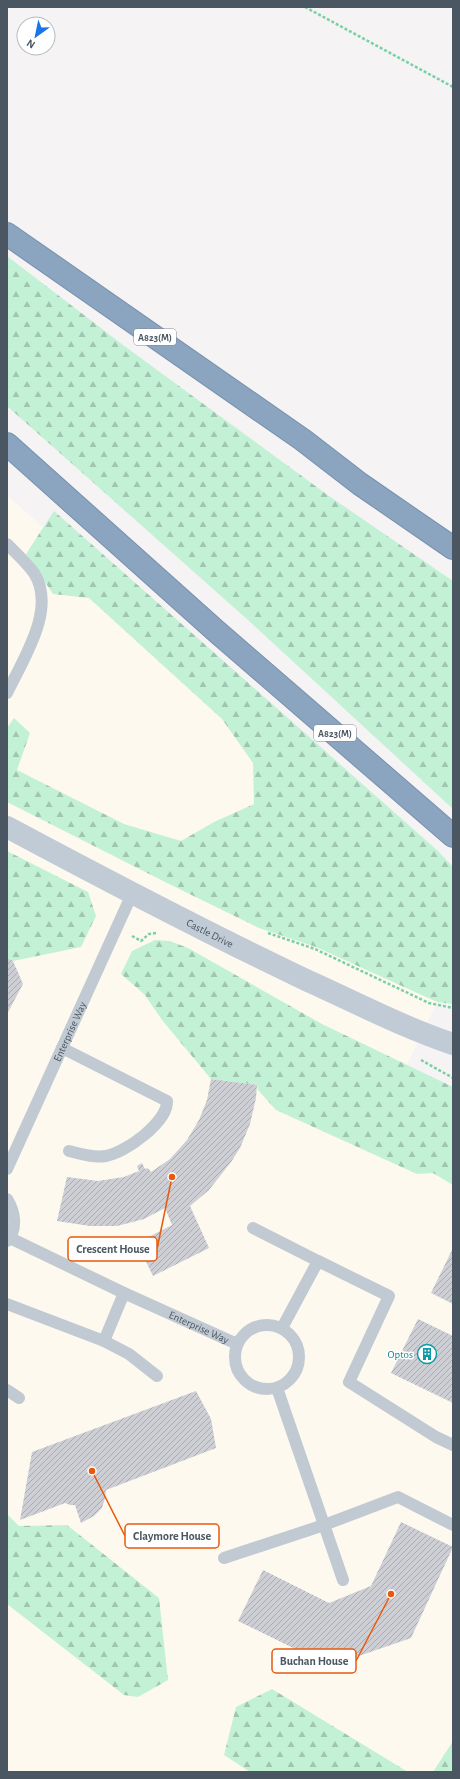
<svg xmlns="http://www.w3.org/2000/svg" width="460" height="1779" font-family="'Alegreya Sans',sans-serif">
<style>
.commercial{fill:#fdf9ef}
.forest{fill:url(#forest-firs)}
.building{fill:url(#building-hatch)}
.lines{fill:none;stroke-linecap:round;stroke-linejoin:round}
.highway-casing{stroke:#7690ad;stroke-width:24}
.path{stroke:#7ad0a6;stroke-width:2.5;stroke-dasharray:3 2;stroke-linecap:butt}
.lane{stroke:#c1cad2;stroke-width:12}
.secondary{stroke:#c1cbd6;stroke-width:22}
.highway{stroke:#8ba5c1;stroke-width:22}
.labels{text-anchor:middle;stroke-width:3;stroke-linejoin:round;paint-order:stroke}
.shield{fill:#fff;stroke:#808990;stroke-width:1}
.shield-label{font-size:10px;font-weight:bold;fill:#4a5661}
.street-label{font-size:11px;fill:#4a5661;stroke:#fff}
.culture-label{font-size:11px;fill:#0d838f;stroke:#fff;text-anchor:end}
.leader{fill:none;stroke:#e8590c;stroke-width:1.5}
.callout-dot{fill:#e8590c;stroke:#fff;stroke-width:1.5}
.callout{fill:#fff;stroke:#e8590c;stroke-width:1.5}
.callout-label{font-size:12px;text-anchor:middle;font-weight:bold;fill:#4a5661}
</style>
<defs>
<pattern id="forest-firs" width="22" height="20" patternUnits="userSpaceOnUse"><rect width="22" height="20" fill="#c3f1d5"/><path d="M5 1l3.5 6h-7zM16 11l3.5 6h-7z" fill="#a0c6b0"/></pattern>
<pattern id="building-hatch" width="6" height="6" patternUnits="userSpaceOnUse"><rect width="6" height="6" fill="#cdcfd5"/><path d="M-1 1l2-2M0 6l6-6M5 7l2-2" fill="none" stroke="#a8abb0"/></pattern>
</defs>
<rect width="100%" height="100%" fill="#f5f3f3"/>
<!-- commercial -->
<polygon class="commercial" points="7,495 453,893 453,1004 437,1002 407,1065 453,1087 453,1772 7,1772"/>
<!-- forest -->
<g class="forest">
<polygon points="7,256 123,345 329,496 453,581 453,809 248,620 7,406"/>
<polygon points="54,511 438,851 453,867 453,1004 437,1002 316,947 259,928 167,883 7,802 7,728 14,718 30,733 17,770 124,824 181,841 214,822 254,804 253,763 222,719 89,598 53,594 26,554"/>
<polygon points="7,851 88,892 96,916 81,947 13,961 7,958"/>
<polygon points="155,940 170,941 188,948 322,1024 453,1087 453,1185 433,1173 417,1174 276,1110 258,1090 257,1085 211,1079 162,1020 145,995 121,974 132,951"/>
<polygon points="7,1514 19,1526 67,1525 159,1598 168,1680 138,1697 124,1695 7,1604"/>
<polygon points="272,1689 408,1772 250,1772 224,1755 236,1707"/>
<polygon points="453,1741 453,1772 433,1772"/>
</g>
<!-- building -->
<g class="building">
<polygon points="7,958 13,961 23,984 7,1014"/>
<polygon points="211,1079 257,1085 256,1098 250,1124 240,1148 231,1162 209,1190 190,1206 209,1248 153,1276 137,1243 172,1225 165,1208 144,1219 117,1226 90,1226 57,1221 67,1177 98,1181 124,1177 139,1171 137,1166 142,1163 145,1169 148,1168 151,1172 170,1159 187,1140 199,1120 207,1100"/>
<polygon points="453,1248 453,1304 431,1293"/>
<polygon points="418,1319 453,1336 453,1403 391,1373"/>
<polygon points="196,1391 211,1419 216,1448 106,1490 105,1498 102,1508 94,1516 81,1523 75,1505 70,1505 65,1503 20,1520 32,1452"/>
<polygon points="401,1522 453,1547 411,1638 330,1666 238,1621 263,1570 329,1603 371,1586"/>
</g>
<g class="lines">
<!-- highway casing -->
<g class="highway-casing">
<g id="highway">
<polyline points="7,234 303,440 360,484 453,548"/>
<polyline points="7,444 216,631 453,836"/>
</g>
</g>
<!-- path -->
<g class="path">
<polyline points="305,7 453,87"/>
<polyline points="268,933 315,949 429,1003 453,1008"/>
<polyline points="132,936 141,941 149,934 156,933"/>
<polyline points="421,1060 453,1078"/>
</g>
<!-- lane -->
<g class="lane">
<path d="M7,544c9,9 20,19 27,29 23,36 -11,86 -27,120"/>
<path d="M62,1048l105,53c1,21 -42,52 -61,55 -13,2 -25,-2 -37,-5"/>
<path id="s1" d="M7,1169l125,-275"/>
<path d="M7,1199c8,13 11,30 0,42"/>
<polyline points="253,1228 318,1261"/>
<path id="s2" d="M10,1238l114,55 113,51"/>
<polyline points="7,1304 104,1341 129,1354 157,1376"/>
<circle cx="267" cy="1357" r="32"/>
<polyline points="282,1328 318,1261 389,1296 349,1382 436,1437 453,1445"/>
<polyline points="104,1341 124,1293"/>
<polyline points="277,1388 343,1580"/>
<polyline points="7,1390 19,1398"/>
<polyline points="224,1558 324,1525 398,1497 453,1525"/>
</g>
<!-- secondary -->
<path class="secondary" id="s3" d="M7,827c99,53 198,105 299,153 49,22 96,47 147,64"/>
<!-- highway -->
<use href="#highway" class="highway"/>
</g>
<!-- icons -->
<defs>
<g id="building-ring" transform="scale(1)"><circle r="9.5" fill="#fff" stroke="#0f9aa8" stroke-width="1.5"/><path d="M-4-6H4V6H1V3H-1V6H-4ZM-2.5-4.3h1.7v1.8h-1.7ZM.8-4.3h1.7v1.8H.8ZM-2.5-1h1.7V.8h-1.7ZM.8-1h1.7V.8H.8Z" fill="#0f9aa8"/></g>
</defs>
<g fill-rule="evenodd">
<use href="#building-ring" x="427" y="1354"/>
</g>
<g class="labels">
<!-- shield labels -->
<g class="shield">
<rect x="134" y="329" width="42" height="16" rx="3"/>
<rect x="314" y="725" width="42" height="16" rx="3"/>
</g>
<g class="shield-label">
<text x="155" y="341">A823(M)</text>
<text x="335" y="737">A823(M)</text>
</g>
<!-- street labels -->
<g class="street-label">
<text dy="4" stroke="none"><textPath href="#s3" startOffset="229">Castle Drive</textPath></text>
<text dy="4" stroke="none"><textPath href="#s1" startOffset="151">Enterprise Way</textPath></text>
<text dy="4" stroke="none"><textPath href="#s2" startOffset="209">Enterprise Way</textPath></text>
</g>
<!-- culture labels -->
<g class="culture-label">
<text x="413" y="1358">Optos</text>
</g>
</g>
<!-- callouts -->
<path class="leader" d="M172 1177L157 1249M92 1471L125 1536M391 1594L356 1661"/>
<g class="callout-dot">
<circle cx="172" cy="1177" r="4"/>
<circle cx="92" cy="1471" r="4"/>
<circle cx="391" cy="1594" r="4"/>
</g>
<g class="callout">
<rect x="68" y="1237" width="89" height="24" rx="4"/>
<rect x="125" y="1524" width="94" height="24" rx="4"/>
<rect x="272" y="1649" width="84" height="24" rx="4"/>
</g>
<g class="callout-label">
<text x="113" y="1253">Crescent House</text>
<text x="172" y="1540">Claymore House</text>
<text x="314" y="1665">Buchan House</text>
</g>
<!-- border -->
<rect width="460" height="1779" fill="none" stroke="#4a5661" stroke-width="16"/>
<!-- north arrow -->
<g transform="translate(36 36) rotate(213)"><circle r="19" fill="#ffffff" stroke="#b7bbc0"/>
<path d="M0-3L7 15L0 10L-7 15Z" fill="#1a73e8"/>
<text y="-6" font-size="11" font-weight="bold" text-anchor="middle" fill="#4a5661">N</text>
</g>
</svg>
